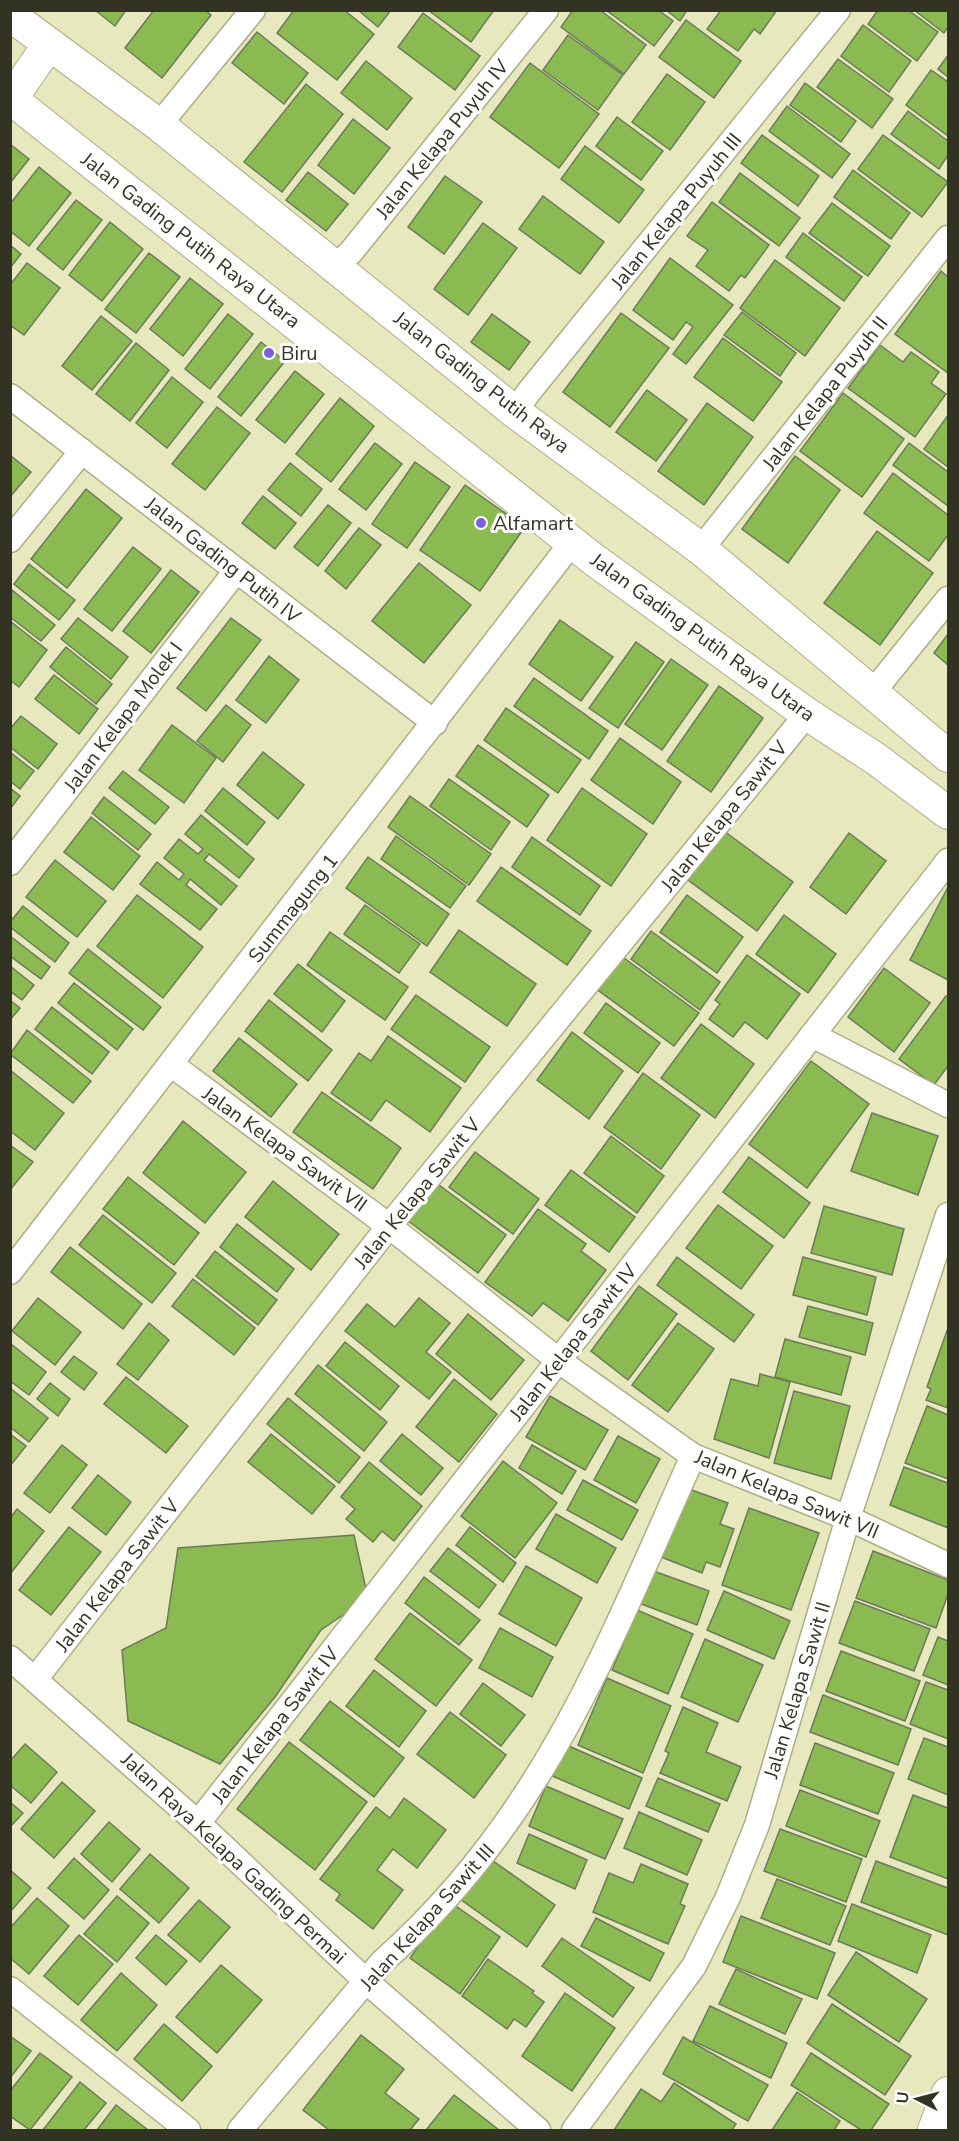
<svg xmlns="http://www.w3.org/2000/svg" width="959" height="2141" font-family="'Nunito Sans',sans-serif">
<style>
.building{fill:#8cba52;stroke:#6b7b59;stroke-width:1.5}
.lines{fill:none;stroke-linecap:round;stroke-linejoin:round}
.minor-casing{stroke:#adae86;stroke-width:27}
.tertiary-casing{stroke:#adae86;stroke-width:34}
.minor{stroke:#fff;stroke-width:24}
.tertiary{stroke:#fff;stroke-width:32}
.poi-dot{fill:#7a60db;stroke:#fff;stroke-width:2}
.labels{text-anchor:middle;stroke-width:6;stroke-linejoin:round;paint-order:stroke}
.street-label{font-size:20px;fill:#333323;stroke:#fff}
.poi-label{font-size:20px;fill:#333323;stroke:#fff;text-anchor:start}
</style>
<rect width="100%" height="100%" fill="#e7e8be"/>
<!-- building -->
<g class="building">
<polygon points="95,10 126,10 115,26"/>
<polygon points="154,10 205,10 211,15 162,78 125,48"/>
<polygon points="294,10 344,10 374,34 337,80 277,33"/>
<polygon points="358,10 391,10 378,27"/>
<polygon points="428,10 494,10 471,42"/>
<polygon points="573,10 600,10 646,45 624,74 561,27"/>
<polygon points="606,10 658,10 673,21 654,46"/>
<polygon points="666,10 687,10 680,21"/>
<polygon points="721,10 777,10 760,34 754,29 738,51 707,29"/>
<polygon points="878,10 908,10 938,32 917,61 868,24"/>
<polygon points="914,10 948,10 948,27 944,33"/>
<polygon points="423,13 480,56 455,90 398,47"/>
<polygon points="686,20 741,61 714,98 659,57"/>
<polygon points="863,25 911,61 889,92 841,56"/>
<polygon points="257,32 308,73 284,104 232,63"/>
<polygon points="568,35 623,75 598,110 543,70"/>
<polygon points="948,55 948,77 938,69"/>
<polygon points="838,59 893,99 872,128 817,87"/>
<polygon points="366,61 412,98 387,130 341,93"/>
<polygon points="530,63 599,114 559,168 490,117"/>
<polygon points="931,70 948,82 948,136 906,105"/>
<polygon points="667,74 705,102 670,150 632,122"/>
<polygon points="805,83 856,121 841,142 790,105"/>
<polygon points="306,84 343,114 282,192 244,162"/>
<polygon points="787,106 850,154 832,178 769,131"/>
<polygon points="908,111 948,141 948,155 939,169 891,134"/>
<polygon points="617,117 663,151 641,180 596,146"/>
<polygon points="353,119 390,148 354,194 318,165"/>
<polygon points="762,135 819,176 798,206 741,163"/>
<polygon points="883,135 948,182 922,217 858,169"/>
<polygon points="10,144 29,159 10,183"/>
<polygon points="585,146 644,190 619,223 561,179"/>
<polygon points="39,167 71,193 29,246 10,231 10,204"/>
<polygon points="853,170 910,213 891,239 834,197"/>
<polygon points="308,172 348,204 326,231 286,200"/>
<polygon points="740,173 800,218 779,246 719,202"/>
<polygon points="445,176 482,202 444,254 408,227"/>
<polygon points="543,196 604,242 580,274 519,229"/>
<polygon points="76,200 102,220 63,270 37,249"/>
<polygon points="712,202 769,245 745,278 741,275 729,291 696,266 708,250 687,236"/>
<polygon points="832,203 890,246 868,276 809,233"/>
<polygon points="110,222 143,249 102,301 69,275"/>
<polygon points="483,223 517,248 468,315 434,289"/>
<polygon points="803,233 862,277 844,301 786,257"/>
<polygon points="10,245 21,254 10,268"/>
<polygon points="149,253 180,277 136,333 105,309"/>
<polygon points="670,258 733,305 686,364 673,354 693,327 686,322 673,340 633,310"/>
<polygon points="775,260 840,308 805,356 740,308"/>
<polygon points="27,263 60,288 24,335 10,325 10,285"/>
<polygon points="941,271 948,277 948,373 895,334"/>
<polygon points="190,278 223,304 183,356 150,329"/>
<polygon points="742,312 796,353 780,376 724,335"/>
<polygon points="621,313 669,348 610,427 563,392"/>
<polygon points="228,314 253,334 210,389 185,369"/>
<polygon points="492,314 530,342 509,370 471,342"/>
<polygon points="101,316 132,341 92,390 62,366"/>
<polygon points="723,338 782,382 753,421 694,377"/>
<polygon points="261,342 285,361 241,416 218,397"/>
<polygon points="136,343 169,370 130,421 96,394"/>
<polygon points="880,345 903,362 911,352 939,372 931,383 946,394 915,437 848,388"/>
<polygon points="295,371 324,394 285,443 256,420"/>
<polygon points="172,377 203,402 167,448 136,423"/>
<polygon points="647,390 687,420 656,461 616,432"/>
<polygon points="843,393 904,439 862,497 800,451"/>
<polygon points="340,398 374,426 331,482 296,454"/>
<polygon points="707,403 753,437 704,505 658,471"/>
<polygon points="217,407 250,433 205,490 172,464"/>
<polygon points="948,415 948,467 924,449"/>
<polygon points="375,443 402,464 366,510 339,489"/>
<polygon points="909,443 948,472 948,506 893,465"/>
<polygon points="10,455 31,472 10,497"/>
<polygon points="795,456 840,490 788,563 742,529"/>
<polygon points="415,462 450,487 407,548 372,524"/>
<polygon points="290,463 322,489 301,516 268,490"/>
<polygon points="893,473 948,515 948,535 929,561 864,513"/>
<polygon points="465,485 525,527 480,591 420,550"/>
<polygon points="86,489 122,518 67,588 31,559"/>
<polygon points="263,496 296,523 275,549 242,523"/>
<polygon points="328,505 351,523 318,566 294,547"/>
<polygon points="359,528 381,545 346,589 325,571"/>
<polygon points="877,531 933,573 880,645 824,603"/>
<polygon points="133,547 161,569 112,631 84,609"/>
<polygon points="419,563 471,605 424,663 372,621"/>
<polygon points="29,564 75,600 59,620 14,584"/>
<polygon points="171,570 199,592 151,653 123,631"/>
<polygon points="12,590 55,625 41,641 10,617"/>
<polygon points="78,618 128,657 111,679 61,639"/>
<polygon points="231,618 261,640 206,711 177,688"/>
<polygon points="560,620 613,657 581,701 529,664"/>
<polygon points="10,621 47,650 19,687 10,680"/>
<polygon points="948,634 948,665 934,653"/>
<polygon points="636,642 664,662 618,728 589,708"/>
<polygon points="66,647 112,684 96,704 50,667"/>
<polygon points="269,656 299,680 266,723 236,700"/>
<polygon points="671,659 708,685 662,750 625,724"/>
<polygon points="54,675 98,709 79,734 35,699"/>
<polygon points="534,678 608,731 589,759 514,706"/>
<polygon points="719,686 763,718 711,792 667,761"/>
<polygon points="226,705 251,725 223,762 197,741"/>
<polygon points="506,708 581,760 558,793 484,740"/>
<polygon points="21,716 57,744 38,769 10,747 10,729"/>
<polygon points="172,725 216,758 184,803 139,770"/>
<polygon points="620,738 681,782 653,824 591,780"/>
<polygon points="478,745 549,795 527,827 456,776"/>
<polygon points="10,752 34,771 20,789 10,781"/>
<polygon points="263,752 304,785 278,819 237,785"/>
<polygon points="123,771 169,807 155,824 109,788"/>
<polygon points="449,779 510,822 491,850 430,806"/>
<polygon points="10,788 20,796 10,809"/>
<polygon points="223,788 265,822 247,845 205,811"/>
<polygon points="582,788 647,834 611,886 547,840"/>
<polygon points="410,796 491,854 469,885 388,827"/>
<polygon points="104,797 151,834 138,850 92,813"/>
<polygon points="201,815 254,859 239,878 209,854 204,860 237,886 221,905 190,879 186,885 217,909 200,930 140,884 157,862 179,880 184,874 164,858 179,839 198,854 203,849 185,834"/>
<polygon points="91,817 140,856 113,890 64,852"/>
<polygon points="724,831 793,882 757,931 688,880"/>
<polygon points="849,833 886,861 846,914 810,887"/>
<polygon points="396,836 466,886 450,908 381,859"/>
<polygon points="532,837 600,886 580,915 512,867"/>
<polygon points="368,857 449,914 427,946 346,888"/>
<polygon points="55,860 106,901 77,937 26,897"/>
<polygon points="501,867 591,931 567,965 477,901"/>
<polygon points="948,887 948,980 910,960"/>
<polygon points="137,895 203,947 163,998 97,946"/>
<polygon points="687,895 743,937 717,973 660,932"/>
<polygon points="365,905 420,944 399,973 344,934"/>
<polygon points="23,906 69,943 55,962 10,927 10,922"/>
<polygon points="784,915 836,954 808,993 756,954"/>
<polygon points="459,930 536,984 507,1026 430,972"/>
<polygon points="651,931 720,982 700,1010 631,959"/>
<polygon points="330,932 408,987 385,1020 307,965"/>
<polygon points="10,936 50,967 41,979 10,956"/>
<polygon points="88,949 161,1007 143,1030 69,973"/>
<polygon points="620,955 699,1013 674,1046 595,988"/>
<polygon points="747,955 800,994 767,1039 745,1022 733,1037 709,1019 720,1004 715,1000"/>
<polygon points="298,964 345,1001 322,1032 274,994"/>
<polygon points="10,966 34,985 22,1000 10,991"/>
<polygon points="884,968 930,1003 894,1052 848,1017"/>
<polygon points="74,983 133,1029 117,1050 58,1003"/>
<polygon points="416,995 490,1047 465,1082 391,1029"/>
<polygon points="946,996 948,998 948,1066 934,1085 899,1059"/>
<polygon points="10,1000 20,1008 10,1020"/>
<polygon points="269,1000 332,1050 308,1081 245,1031"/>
<polygon points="606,1003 660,1043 638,1073 584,1033"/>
<polygon points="52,1007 109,1052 92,1074 35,1029"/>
<polygon points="701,1024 754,1064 715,1118 661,1078"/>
<polygon points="27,1030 91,1081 73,1103 10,1054"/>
<polygon points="572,1032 623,1071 589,1119 537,1080"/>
<polygon points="388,1036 461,1088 430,1132 386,1100 371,1121 331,1093 359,1053 371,1061"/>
<polygon points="239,1038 297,1084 271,1117 213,1071"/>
<polygon points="811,1061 869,1104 807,1188 749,1144"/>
<polygon points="10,1070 64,1113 35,1150 10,1131"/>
<polygon points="643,1073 700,1115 661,1169 604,1127"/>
<polygon points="322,1092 401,1148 373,1189 293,1132"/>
<polygon points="872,1113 938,1136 918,1195 851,1171"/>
<polygon points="183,1121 246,1172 205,1223 143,1173"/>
<polygon points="611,1136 664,1176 637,1213 584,1173"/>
<polygon points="10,1145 33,1162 10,1190"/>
<polygon points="475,1152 539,1199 513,1234 449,1187"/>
<polygon points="749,1157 810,1203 784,1238 723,1192"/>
<polygon points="571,1170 635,1217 609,1252 545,1205"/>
<polygon points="128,1177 199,1233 174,1265 103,1209"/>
<polygon points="431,1179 506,1235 478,1273 403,1217"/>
<polygon points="273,1181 339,1234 311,1270 245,1217"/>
<polygon points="718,1205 773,1246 741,1289 686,1248"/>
<polygon points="824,1206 904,1229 892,1275 811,1253"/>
<polygon points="538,1209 586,1244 581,1251 606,1270 568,1321 543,1303 532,1316 485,1282"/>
<polygon points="103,1215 176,1273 152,1303 79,1245"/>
<polygon points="237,1224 294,1269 277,1292 220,1247"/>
<polygon points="70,1247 142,1304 123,1329 51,1272"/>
<polygon points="215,1251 277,1300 258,1325 196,1276"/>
<polygon points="677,1257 754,1315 734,1342 657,1285"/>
<polygon points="803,1257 876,1277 867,1315 793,1295"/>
<polygon points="193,1279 255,1328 234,1355 172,1306"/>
<polygon points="639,1286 677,1314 628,1380 591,1351"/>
<polygon points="38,1298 81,1332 55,1365 12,1331"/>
<polygon points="419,1298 450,1323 426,1352 451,1372 429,1399 345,1331 367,1304 395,1327"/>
<polygon points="808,1306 873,1323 865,1355 799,1337"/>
<polygon points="468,1314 524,1360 491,1400 436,1354"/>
<polygon points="149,1323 169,1340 138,1380 117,1364"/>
<polygon points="678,1323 714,1349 668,1412 632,1385"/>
<polygon points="948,1328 948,1408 926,1400 931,1389 927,1387"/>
<polygon points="785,1339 851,1357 841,1395 775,1377"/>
<polygon points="345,1342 399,1386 380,1410 326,1366"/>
<polygon points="11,1344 46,1372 29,1395 10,1381"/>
<polygon points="74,1356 97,1373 84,1390 61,1372"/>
<polygon points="318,1365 387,1422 364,1451 295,1394"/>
<polygon points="760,1374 790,1382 769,1458 714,1439 731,1379 758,1386"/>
<polygon points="126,1377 188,1426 166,1453 104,1404"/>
<polygon points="454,1379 497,1414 459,1462 416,1427"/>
<polygon points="50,1383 70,1399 58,1416 37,1399"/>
<polygon points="10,1388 48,1418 29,1442 10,1427"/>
<polygon points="794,1391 850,1406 831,1479 774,1463"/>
<polygon points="550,1396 608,1430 585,1470 526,1437"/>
<polygon points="288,1398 360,1457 339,1483 267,1424"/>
<polygon points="927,1406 948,1415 948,1479 905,1463"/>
<polygon points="10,1434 26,1446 10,1466"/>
<polygon points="271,1434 335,1486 312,1514 248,1462"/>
<polygon points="402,1434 443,1468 421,1495 380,1461"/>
<polygon points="618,1436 660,1459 636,1503 594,1480"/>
<polygon points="62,1445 87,1465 50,1513 24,1493"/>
<polygon points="532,1445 576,1471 562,1494 519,1468"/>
<polygon points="503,1461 557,1503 515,1558 461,1516"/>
<polygon points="369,1462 422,1506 394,1541 382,1531 373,1542 346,1519 355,1509 341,1497"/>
<polygon points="904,1467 948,1483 948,1528 890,1505"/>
<polygon points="98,1475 131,1502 106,1535 72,1508"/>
<polygon points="583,1480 638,1510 622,1540 567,1510"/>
<polygon points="686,1488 728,1503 720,1524 734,1529 720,1567 706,1562 702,1573 661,1557"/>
<polygon points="749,1508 819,1533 791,1610 722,1585"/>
<polygon points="17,1509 44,1531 10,1574 10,1518"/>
<polygon points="556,1514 616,1548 597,1583 536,1549"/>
<polygon points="69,1527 101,1552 51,1615 19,1590"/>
<polygon points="470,1527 516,1563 503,1582 456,1545"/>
<polygon points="354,1535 368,1598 321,1630 275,1697 220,1764 128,1721 122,1650 166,1628 178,1548"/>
<polygon points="448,1548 496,1585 479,1608 430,1571"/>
<polygon points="873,1551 948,1580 948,1594 936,1628 856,1598"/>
<polygon points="526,1566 582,1598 556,1646 499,1614"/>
<polygon points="648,1569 709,1591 697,1625 636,1602"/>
<polygon points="424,1577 480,1620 459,1645 405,1603"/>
<polygon points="724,1591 790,1621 774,1659 707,1630"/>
<polygon points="855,1601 930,1629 914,1671 839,1643"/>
<polygon points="637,1610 693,1634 668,1694 612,1670"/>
<polygon points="410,1613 472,1660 436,1706 375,1659"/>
<polygon points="500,1628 553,1657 532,1697 479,1668"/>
<polygon points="938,1637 948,1641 948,1685 923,1675"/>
<polygon points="705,1639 763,1665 738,1722 681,1697"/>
<polygon points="841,1651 920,1681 905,1721 826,1691"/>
<polygon points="374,1670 426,1711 399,1747 346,1706"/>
<polygon points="607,1678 671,1706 643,1773 578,1745"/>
<polygon points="926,1682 948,1690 948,1739 910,1724"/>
<polygon points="483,1683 525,1715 501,1746 460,1714"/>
<polygon points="823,1695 911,1729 898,1765 810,1732"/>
<polygon points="330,1701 404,1758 374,1797 300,1740"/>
<polygon points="683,1707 718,1723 706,1752 741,1767 727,1801 660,1773 669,1753 665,1751"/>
<polygon points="450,1712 506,1755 474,1798 417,1754"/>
<polygon points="924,1738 948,1747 948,1795 908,1779"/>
<polygon points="289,1742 367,1802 315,1870 237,1809"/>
<polygon points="815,1743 894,1773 878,1814 800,1785"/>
<polygon points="25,1744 57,1772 31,1803 10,1785 10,1761"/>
<polygon points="564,1744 642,1778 629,1809 550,1775"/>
<polygon points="658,1778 720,1804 708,1832 646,1806"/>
<polygon points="62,1782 95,1811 54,1858 21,1829"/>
<polygon points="546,1786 623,1819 605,1859 529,1826"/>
<polygon points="800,1790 880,1821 866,1857 786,1826"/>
<polygon points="913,1795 948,1808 948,1879 890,1857"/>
<polygon points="404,1798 446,1830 417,1868 393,1849 377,1870 403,1890 373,1929 336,1900 340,1894 320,1879 376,1807 390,1818"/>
<polygon points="10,1802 23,1813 10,1827"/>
<polygon points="639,1812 702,1840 687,1875 624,1848"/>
<polygon points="109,1822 140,1849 112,1882 81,1854"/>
<polygon points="780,1829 862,1859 846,1902 764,1871"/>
<polygon points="529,1834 587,1860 575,1889 517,1863"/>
<polygon points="150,1854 189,1888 159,1923 120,1889"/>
<polygon points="74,1858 109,1890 84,1919 48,1888"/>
<polygon points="489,1858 555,1905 527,1947 460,1899"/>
<polygon points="876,1861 948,1888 948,1935 861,1902"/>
<polygon points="641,1864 688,1884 680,1904 685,1906 668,1944 593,1912 609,1873 633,1883"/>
<polygon points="10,1870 31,1888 10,1912"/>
<polygon points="777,1879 846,1906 830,1945 761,1918"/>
<polygon points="117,1896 149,1923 117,1962 84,1934"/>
<polygon points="37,1898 69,1926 29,1974 10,1958 10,1928"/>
<polygon points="199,1900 230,1927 200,1962 168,1935"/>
<polygon points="450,1902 500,1937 460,1994 410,1958"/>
<polygon points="852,1904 931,1935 917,1973 838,1941"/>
<polygon points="741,1916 835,1953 817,1999 723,1962"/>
<polygon points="596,1918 664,1953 650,1981 581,1946"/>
<polygon points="79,1935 113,1964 78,2005 44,1976"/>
<polygon points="156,1935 187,1961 166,1985 136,1958"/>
<polygon points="562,1938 634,1988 613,2017 542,1966"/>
<polygon points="856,1952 927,1999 899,2042 828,1995"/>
<polygon points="488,1959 534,1991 532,1993 544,2002 526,2027 514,2019 507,2029 462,1996"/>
<polygon points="221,1965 262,2000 217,2053 176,2017"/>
<polygon points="736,1969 802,1999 785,2034 719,2004"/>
<polygon points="121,1973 157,2005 117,2051 81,2020"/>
<polygon points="565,1993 615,2028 572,2091 522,2056"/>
<polygon points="832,2004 911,2056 885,2095 807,2043"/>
<polygon points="710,2006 787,2043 771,2078 693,2041"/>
<polygon points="164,2024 212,2066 182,2101 134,2059"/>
<polygon points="361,2035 404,2069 385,2093 419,2119 410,2130 329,2130 303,2110"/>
<polygon points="10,2036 31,2051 10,2078"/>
<polygon points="683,2037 768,2085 748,2121 663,2074"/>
<polygon points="40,2053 72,2077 30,2130 10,2116 10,2091"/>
<polygon points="811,2053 889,2104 871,2130 861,2130 791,2085"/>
<polygon points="80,2082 106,2103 84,2130 43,2130"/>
<polygon points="674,2083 736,2124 732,2130 614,2130 641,2089 661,2102"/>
<polygon points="797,2092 840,2121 834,2130 772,2130"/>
<polygon points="454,2095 499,2130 426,2130"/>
<polygon points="116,2105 148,2130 97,2130"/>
</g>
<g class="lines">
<!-- minor casing -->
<g class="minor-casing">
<g id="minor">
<polyline points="159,125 253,10"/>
<polyline points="337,265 351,252 546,10"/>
<polyline points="10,396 435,723"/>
<polyline points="515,412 528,393 838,10"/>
<polyline points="10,540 82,451"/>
<polyline points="701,549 948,238"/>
<polyline points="873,692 948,599"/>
<polyline points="10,863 236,571"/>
<polyline points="812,1035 948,1105"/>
<polyline points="172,1065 389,1226 558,1360 693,1456 848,1518 948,1565"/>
<polyline points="10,1272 573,541"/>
<polyline points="10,1658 198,1823 367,1982 538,2130"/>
<polyline points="36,1678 389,1226 807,714"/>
<polyline points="198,1823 948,861"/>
<polyline points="10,1989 188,2130"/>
<path d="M240,2130l142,-168c161,-142 226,-316 311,-506"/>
<polyline points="574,2130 694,1966 728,1897 757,1825 848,1518 948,1215"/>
</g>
</g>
<!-- tertiary casing -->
<g class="tertiary-casing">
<g id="tertiary">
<polyline points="10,15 159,125 515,412 701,549 948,756"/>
<polyline points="10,98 593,559 807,714 876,759 948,813"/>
<polyline points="12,98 49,44"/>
<polyline points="934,2130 948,2093"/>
</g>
</g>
<!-- minor -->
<use href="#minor" class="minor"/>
<!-- tertiary -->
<use href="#tertiary" class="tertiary"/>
</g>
<!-- markers -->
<g class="poi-dot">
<circle cx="269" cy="353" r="6"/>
<circle cx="481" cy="523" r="6"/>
</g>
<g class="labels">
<!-- street labels -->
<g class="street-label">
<text transform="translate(442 139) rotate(-51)" y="7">Jalan Kelapa Puyuh IV</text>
<text transform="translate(676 211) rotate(-51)" y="7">Jalan Kelapa Puyuh III</text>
<text transform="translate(191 240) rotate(38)" y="7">Jalan Gading Putih Raya Utara</text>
<text transform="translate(482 382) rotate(38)" y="7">Jalan Gading Putih Raya</text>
<text transform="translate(825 393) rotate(-52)" y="7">Jalan Kelapa Puyuh II</text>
<text transform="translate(223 560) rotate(38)" y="7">Jalan Gading Putih IV</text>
<text transform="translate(703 637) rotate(36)" y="7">Jalan Gading Putih Raya Utara</text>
<text transform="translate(123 717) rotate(-53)" y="7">Jalan Kelapa Molek I</text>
<text transform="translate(724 816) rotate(-51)" y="7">Jalan Kelapa Sawit V</text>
<text transform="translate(293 908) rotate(-52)" y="7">Summagung 1</text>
<text transform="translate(285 1149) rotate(36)" y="7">Jalan Kelapa Sawit VII</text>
<text transform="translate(417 1193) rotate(-51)" y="7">Jalan Kelapa Sawit V</text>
<text transform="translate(573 1342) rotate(-52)" y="7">Jalan Kelapa Sawit IV</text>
<text transform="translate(787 1494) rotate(23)" y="7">Jalan Kelapa Sawit VII</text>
<text transform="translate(117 1575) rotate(-52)" y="7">Jalan Kelapa Sawit V</text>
<text transform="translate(797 1690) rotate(-73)" y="7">Jalan Kelapa Sawit II</text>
<text transform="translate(275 1725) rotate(-52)" y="7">Jalan Kelapa Sawit IV</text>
<text transform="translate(234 1858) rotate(43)" y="7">Jalan Raya Kelapa Gading Permai</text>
<text transform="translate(427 1917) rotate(-48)" y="7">Jalan Kelapa Sawit III</text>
</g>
<!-- poi labels -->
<g class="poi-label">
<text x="281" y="360">Biru</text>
<text x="493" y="530">Alfamart</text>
</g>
</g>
<!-- border -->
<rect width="959" height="2141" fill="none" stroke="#333323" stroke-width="24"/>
<!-- north arrow -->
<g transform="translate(917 2099) rotate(276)" stroke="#ffffff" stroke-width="4.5" paint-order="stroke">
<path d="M0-4.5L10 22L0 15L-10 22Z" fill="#333323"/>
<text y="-9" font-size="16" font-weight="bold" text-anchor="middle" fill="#333323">U</text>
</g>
</svg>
